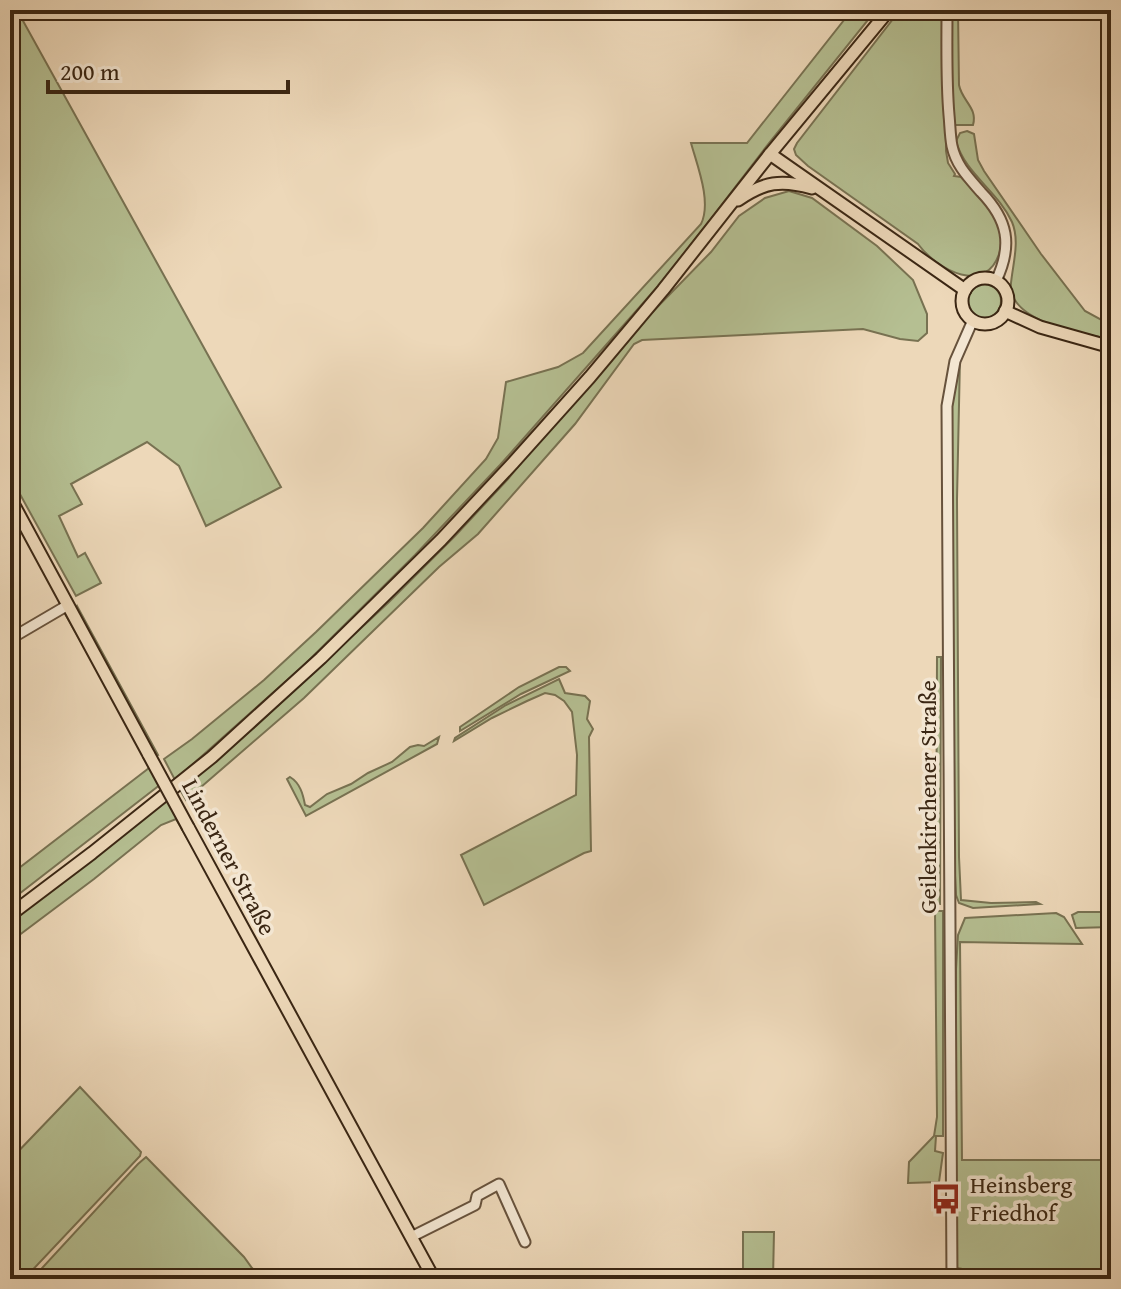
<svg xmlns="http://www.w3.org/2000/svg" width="1121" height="1289" font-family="'Gentium Book Plus',serif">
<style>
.green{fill:#b5bf92;stroke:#787252;stroke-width:2}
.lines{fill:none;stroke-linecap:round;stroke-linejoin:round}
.minor-casing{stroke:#67523c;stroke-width:13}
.major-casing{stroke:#3a2613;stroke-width:15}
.minor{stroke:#f3e6d2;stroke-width:9}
.major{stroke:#edd8b9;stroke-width:11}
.major-bridge-casing{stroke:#3a2613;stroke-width:15;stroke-linecap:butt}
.major-bridge{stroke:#edd8b9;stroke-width:11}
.labels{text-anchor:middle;stroke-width:7;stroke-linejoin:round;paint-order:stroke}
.street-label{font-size:24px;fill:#3a2613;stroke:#f3e6d2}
.poi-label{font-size:24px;fill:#3a2613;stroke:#f3e6d2;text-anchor:start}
</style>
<rect width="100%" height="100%" fill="#edd8b9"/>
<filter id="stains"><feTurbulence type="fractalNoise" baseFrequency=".0025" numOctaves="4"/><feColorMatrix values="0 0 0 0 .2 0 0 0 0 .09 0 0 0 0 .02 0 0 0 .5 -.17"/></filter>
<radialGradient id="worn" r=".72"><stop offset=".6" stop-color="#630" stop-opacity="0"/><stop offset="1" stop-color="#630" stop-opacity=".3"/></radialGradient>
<!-- green -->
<g class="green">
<polygon points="10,10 17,10 281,487 206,526 179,466 147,442 71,484 82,504 59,516 78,557 85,553 101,583 76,596 10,476"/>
<path d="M852,10h24l-107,133 -102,133 -167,189 -85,90 -113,112 -127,113 -11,-21 28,-20 72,-59 52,-48 107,-104 63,-69 12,-21 8,-56 52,-15 25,-14 118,-129c11,-22 -4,-59 -10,-81h56z"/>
<path d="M900,10h46v141l2,12 7,11 -1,2 7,1c12,13 29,27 37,43 4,8 5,22 2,31 -13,46 -63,19 -82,-7l-110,-78 -12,-11 -2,-6 3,-6z"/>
<path d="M950,10h8l1,75c3,16 19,23 14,40h-18l-3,-2z"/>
<path d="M967,131l7,3 4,26 6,11 57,83 44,57 26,14v14c-28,-5 -104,-17 -100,-56 2,-20 9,-42 1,-61 -14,-31 -47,-48 -56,-81l4,-8z"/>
<polygon points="789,191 812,198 877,246 913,280 927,314 927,333 918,341 900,339 863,329 642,340 634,344 575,424 478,534 439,567 304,698 186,800 179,788 256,726 389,602 455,536 508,479 553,423 634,331 711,252 739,216 765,198"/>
<circle cx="984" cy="301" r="17"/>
<polygon points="960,358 957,499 959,857 961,900 991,903 1036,902 1040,904 973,908 959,903 956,895 954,856 950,402"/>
<polygon points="77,606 158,755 155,756 75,609"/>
<polygon points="67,611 161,784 10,901 10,875 149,768 126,721 64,612"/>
<polygon points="937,657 941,657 940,904 936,904"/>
<polygon points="559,667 566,667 570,671 521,694 460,731 460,727 519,687"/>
<polygon points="559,679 565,693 585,696 590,701 587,719 593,729 589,737 591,851 584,853 484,905 461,855 576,795 577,755 572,712 564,701 555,695 545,693 527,701 492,718 454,741 455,738 506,705"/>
<path d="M439,737l-2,7 -131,72 -19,-37 3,-2c10,6 13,17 15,28l5,2 17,-13 24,-10 17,-11 24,-11 18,-15 8,-2 6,1z"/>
<polygon points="169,796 220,895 176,819 161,825 94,879 10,942 10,918"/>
<polygon points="935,911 943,911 943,1136 936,1136 935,1151 943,1153 939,1182 908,1183 909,1162 934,1136 937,1117"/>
<polygon points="1078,912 1111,912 1111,927 1076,928 1072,915"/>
<polygon points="1056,913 1064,917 1082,944 960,942 962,1160 1111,1160 1111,1279 967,1279 967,1274 963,1274 963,1269 957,1268 956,1265 956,969 958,935 965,918"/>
<polygon points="80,1087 141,1152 140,1156 24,1279 10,1279 10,1160"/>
<polygon points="146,1157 244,1257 252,1268 264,1279 32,1279 138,1164"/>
<polygon points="743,1232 774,1232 773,1279 743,1279"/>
</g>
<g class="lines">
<!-- minor casing -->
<g class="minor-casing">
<g id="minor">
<path d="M947,10c0,35 -1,70 2,105 1,10 1,21 3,31 4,19 16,31 29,46 27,28 32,53 15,89"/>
<polyline points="10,639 68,605"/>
<polyline points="411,1237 475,1205 477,1196 499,1184 525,1242"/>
<polyline points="952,1279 947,406 955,361 973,320"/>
</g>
</g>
<!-- major casing -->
<g class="major-casing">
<g id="major">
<polyline points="770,154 965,290"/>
<path d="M738,200c26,-18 43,-21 74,-12"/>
<circle cx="985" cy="301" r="23"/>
<polyline points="1005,311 1040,327 1111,347"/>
<polyline points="10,498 149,755"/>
<polyline points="188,827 434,1279"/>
<polyline points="10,915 92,853 212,757 321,658 441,540 513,463 590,377 663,290 770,154 889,10"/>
</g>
</g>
<!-- minor -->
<use href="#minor" class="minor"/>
<!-- major -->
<use href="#major" class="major"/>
<!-- major-bridge casing -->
<g class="major-bridge-casing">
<polyline id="major-bridge" points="149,755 188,827"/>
</g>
<!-- major-bridge -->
<use href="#major-bridge" class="major-bridge"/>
</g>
<!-- icons -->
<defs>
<g id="bus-bare" transform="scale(2.4)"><path d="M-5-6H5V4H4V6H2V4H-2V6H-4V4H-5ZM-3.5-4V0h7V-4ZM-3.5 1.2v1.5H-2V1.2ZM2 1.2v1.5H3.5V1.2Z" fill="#8f2418" stroke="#f3e6d2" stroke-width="2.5" paint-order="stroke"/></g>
</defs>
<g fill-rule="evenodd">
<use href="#bus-bare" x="946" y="1199"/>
</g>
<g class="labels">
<!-- street labels -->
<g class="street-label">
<text transform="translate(928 797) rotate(-90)" y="8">Geilenkirchener Straße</text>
<text transform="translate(229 857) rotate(62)" y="8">Linderner Straße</text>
</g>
<!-- poi labels -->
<g class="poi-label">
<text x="970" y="1193">Heinsberg<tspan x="970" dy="28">Friedhof</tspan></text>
</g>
</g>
<!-- margin -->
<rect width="1121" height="1289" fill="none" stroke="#edd8b9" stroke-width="40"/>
<rect x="12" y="12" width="1097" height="1265" fill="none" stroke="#3a2613" stroke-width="4"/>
<rect x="20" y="20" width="1081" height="1249" fill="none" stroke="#3a2613" stroke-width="2"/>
<!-- scale -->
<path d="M48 80v12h240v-12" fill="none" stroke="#3a2613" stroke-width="4"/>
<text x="60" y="80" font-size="24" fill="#3a2613" stroke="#f3e6d2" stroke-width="6" paint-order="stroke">200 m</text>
<rect width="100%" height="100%" filter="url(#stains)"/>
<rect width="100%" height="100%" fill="url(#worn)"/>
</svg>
